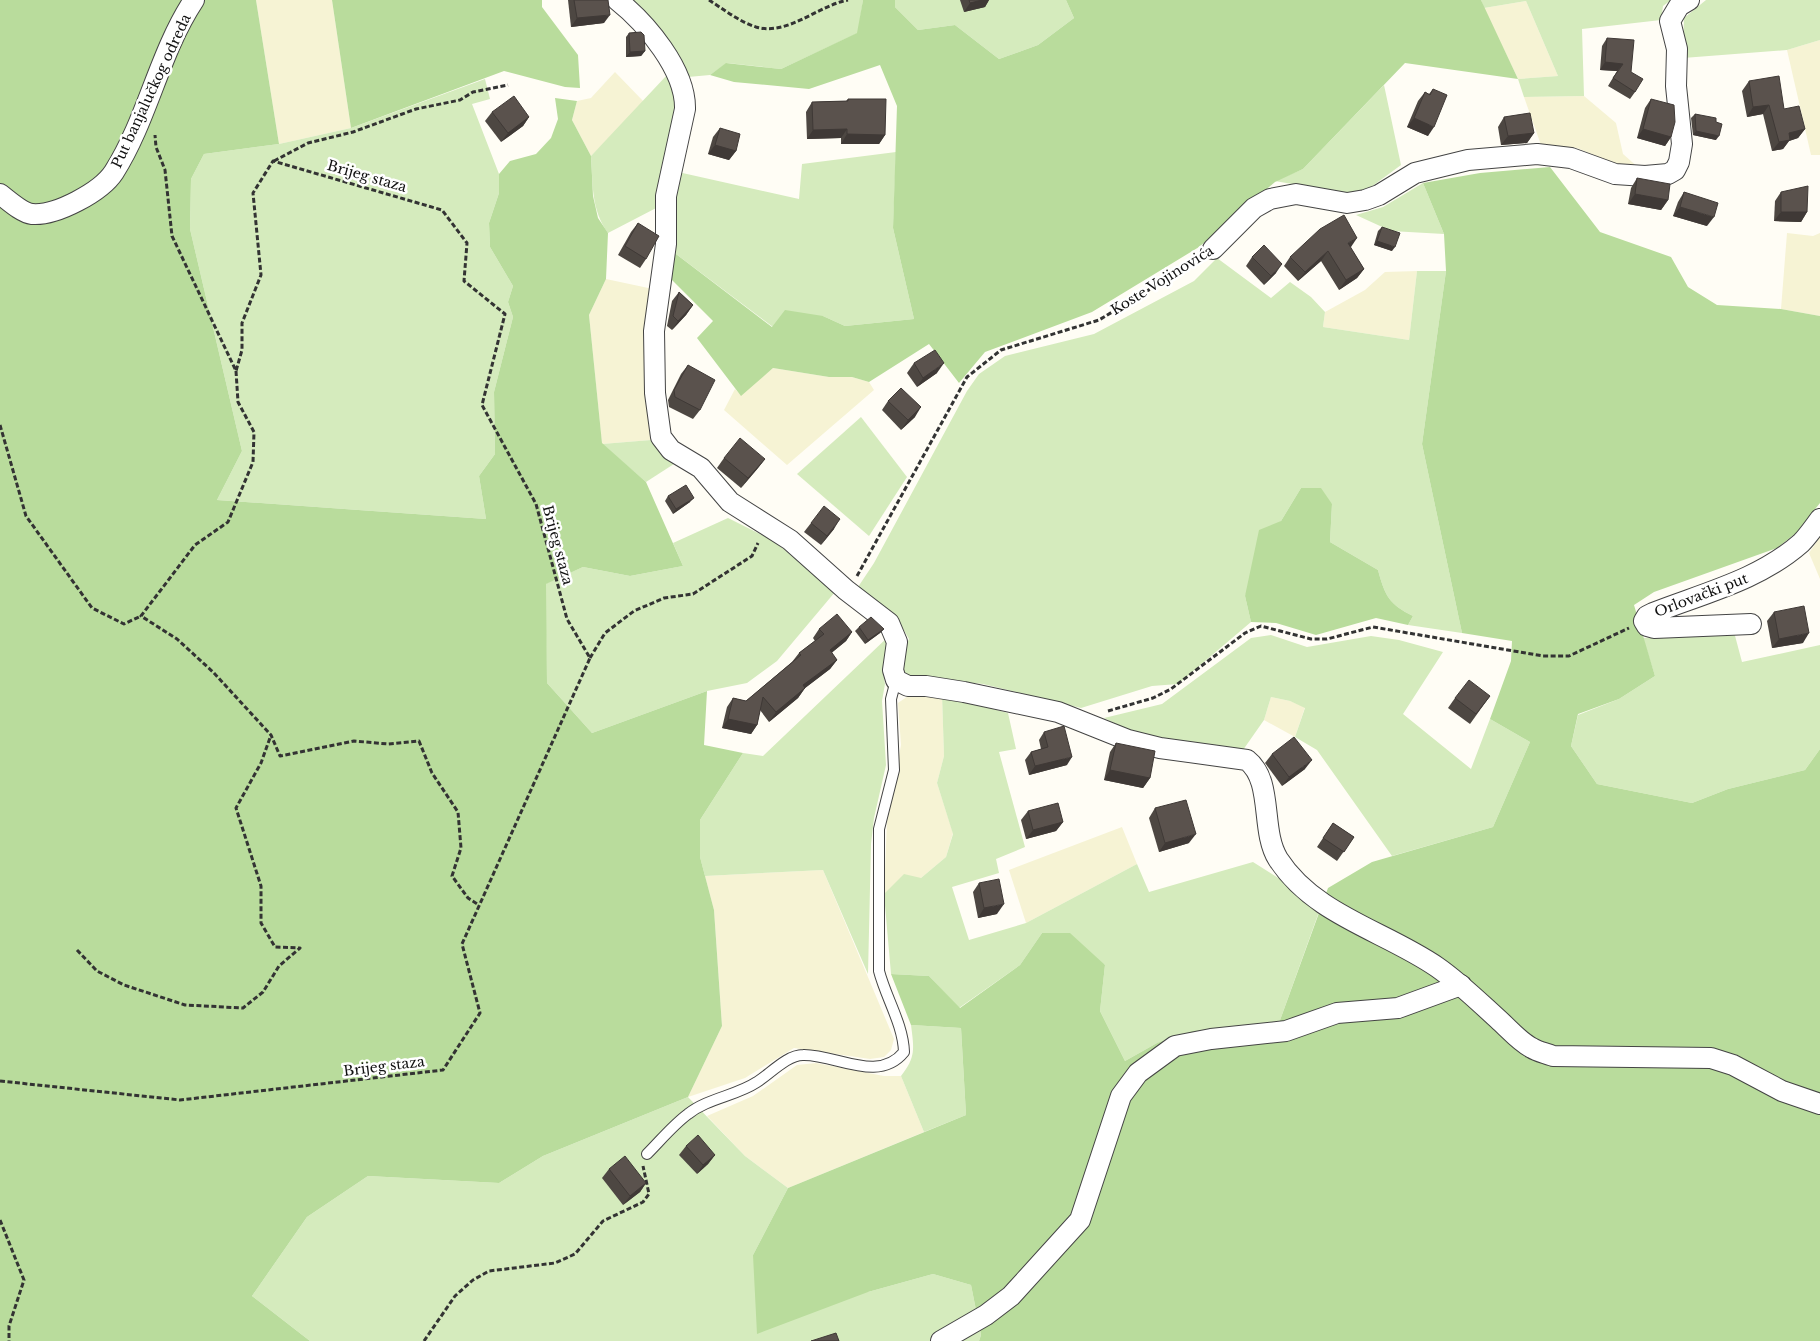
<svg xmlns="http://www.w3.org/2000/svg" width="1820" height="1341" font-family="'Libre Baskerville',serif">
<style>
.farmland{fill:#f6f3d4}
.green{fill:#d5ebbd}
.forest{fill:#b9dc9c}
.lines{fill:none;stroke-linecap:round;stroke-linejoin:round}
.service-casing{stroke:#444;stroke-width:12}
.minor-casing{stroke:#444;stroke-width:22}
.path{stroke:#333;stroke-width:3;stroke-dasharray:5 2.5;stroke-linecap:butt}
.service{stroke:#fff;stroke-width:10}
.minor{stroke:#fff;stroke-width:20}
.wall{fill:#4d4742}
.shaded-wall{fill:#3f3936}
.building{fill:#5a524d;stroke:#3f3936}
.labels{text-anchor:middle;stroke-width:5;stroke-linejoin:round;paint-order:stroke}
.street-label{font-size:14px;fill:#111;stroke:#fff}
</style>
<rect width="100%" height="100%" fill="#fffdf5"/>
<!-- farmland -->
<g class="farmland">
<polygon points="256,0 332,0 351,128 279,144"/>
<polygon points="1526,1 1558,76 1518,79 1484,8"/>
<polygon points="1820,40 1820,155 1811,155 1787,50"/>
<polygon points="615,72 644,102 591,156 572,120 577,101 591,98"/>
<polygon points="1584,96 1616,123 1623,154 1640,169 1616,164 1577,148 1541,145 1524,97"/>
<polygon points="1787,233 1813,236 1820,233 1820,316 1781,309"/>
<polygon points="1417,271 1409,340 1323,327 1325,312 1365,290 1385,272"/>
<polygon points="606,279 653,289 643,337 651,440 602,444 589,315"/>
<polygon points="773,368 829,377 852,377 869,382 874,390 787,465 724,410 735,389 741,395"/>
<polygon points="1820,537 1820,579 1809,553"/>
<polygon points="911,694 942,695 944,756 937,783 953,833 946,857 921,878 884,894 887,822 901,745 898,703"/>
<polygon points="1271,697 1290,701 1305,707 1295,737 1264,720"/>
<polygon points="1122,827 1137,864 1026,923 1009,870"/>
<polygon points="823,870 894,1039 891,1050 884,1057 870,1059 794,1048 745,1078 688,1097 722,1026 714,910 705,876"/>
<polygon points="816,1063 884,1076 901,1076 924,1132 788,1188 745,1156 707,1116 753,1096 797,1065"/>
</g>
<!-- green -->
<g class="green">
<polygon points="628,0 863,0 858,33 781,69 727,63 710,75 688,77"/>
<polygon points="895,0 1066,0 1074,18 1038,45 999,59 955,25 918,30 895,7"/>
<polygon points="1481,0 1671,0 1663,6 1661,20 1582,29 1584,96 1524,97 1518,79 1558,76 1526,1 1484,8"/>
<polygon points="1706,0 1820,0 1820,40 1787,50 1683,58 1684,18"/>
<path d="M668,74l11,16 -19,116 -52,27c-17,-24 -15,-48 -17,-77z"/>
<polygon points="485,79 490,99 472,104 499,174 499,193 489,223 490,247 513,286 508,302 513,317 494,392 495,454 479,476 486,519 217,500 242,451 190,229 191,179 204,154 279,144 351,128"/>
<polygon points="1384,85 1401,165 1367,190 1349,194 1275,181 1303,169"/>
<polygon points="896,152 893,228 914,319 845,326 823,316 773,327 672,251 672,200 678,172 799,199 802,164"/>
<polygon points="1423,183 1444,234 1391,231 1356,215 1383,207"/>
<path d="M1217,258l54,40 19,-16 21,15 14,15 -2,15 86,13 8,-69h29l-24,173 40,189 -54,-8 5,-9c-24,-12 -28,-20 -35,-46l-48,-28 2,-38 -31,-16 -20,33 -36,75 6,26 -73,62 -26,2 -71,22 -98,-24 -75,-8 -7,-5 -2,-11 10,-21c-14,-27 -28,-34 -53,-49l18,-27 93,-172 12,-17 26,-18 89,-22 100,-53z"/>
<polygon points="861,417 907,477 869,536 797,474"/>
<polygon points="651,440 677,462 646,482 602,444"/>
<polygon points="728,518 774,541 835,592 777,661 747,683 707,691 592,733 547,683 545,584 583,567 630,576 683,566 673,543"/>
<polygon points="1734,632 1742,662 1820,645 1820,749 1805,770 1728,789 1692,803 1597,784 1571,746 1578,715 1619,699 1655,676 1643,638"/>
<polygon points="890,635 883,672 885,684 882,701 886,765 874,818 871,844 868,974 823,870 705,876 700,857 700,820 743,753 763,756"/>
<polygon points="1271,635 1307,647 1371,636 1399,640 1443,652 1403,714 1471,769 1490,719 1530,742 1493,827 1392,856 1317,750 1295,737 1305,708 1290,701 1271,697 1264,720 1243,750 1150,741 1104,718 1162,704 1251,638"/>
<polygon points="942,695 1008,713 1016,749 999,752 1025,847 996,859 999,873 952,887 969,940 1026,923 1137,864 1149,892 1253,862 1283,881 1320,909 1279,1023 1157,1043 1125,1061 1100,1011 1105,965 1042,933 1020,965 959,1008 929,976 891,974 884,894 904,874 921,878 946,857 953,834 937,783 944,756"/>
<path d="M911,1025l50,3 5,87 -42,17 -23,-56c15,-19 13,-27 10,-51z"/>
<polygon points="688,1097 745,1156 788,1188 753,1255 868,1292 933,1274 971,1285 981,1335 979,1341 310,1341 252,1296 307,1217 368,1176 499,1183 543,1156"/>
</g>
<!-- forest -->
<g class="forest">
<polygon points="0,0 256,0 279,144 204,154 191,179 190,229 242,451 217,500 486,519 479,476 495,454 494,392 513,317 508,302 513,286 490,247 489,223 499,193 499,174 510,161 536,154 551,138 558,119 555,98 577,101 572,120 591,156 593,196 598,218 608,233 606,279 589,315 602,443 646,482 683,566 630,576 583,567 546,584 547,683 592,733 707,691 704,745 743,753 700,820 700,857 714,910 722,1026 688,1097 543,1156 499,1183 368,1176 307,1217 252,1296 310,1341 0,1341"/>
<polygon points="332,0 542,0 542,7 578,55 580,88 565,87 504,71 351,128"/>
<polygon points="863,0 895,0 895,7 918,30 955,25 999,59 1038,45 1074,18 1066,0 1481,0 1518,79 1405,63 1303,169 1275,182 1199,247 1092,312 985,352 959,383 929,344 869,382 852,377 829,377 773,368 741,396 697,338 713,321 666,274 672,251 772,327 785,310 823,316 845,326 914,319 893,228 897,106 880,65 809,89 734,82 710,75 726,63 781,69 857,33"/>
<polygon points="1550,167 1600,232 1671,257 1688,287 1717,305 1781,309 1820,316 1820,503 1796,533 1777,548 1654,592 1634,605 1655,676 1619,699 1578,714 1571,746 1597,784 1692,803 1728,789 1805,770 1820,749 1820,1341 979,1341 981,1335 971,1285 933,1274 868,1292 757,1334 753,1255 788,1188 966,1115 961,1028 911,1025 891,974 929,976 960,1008 1020,965 1042,933 1070,933 1105,965 1100,1011 1125,1061 1157,1043 1193,1031 1279,1023 1328,888 1372,862 1493,827 1530,742 1490,719 1511,661 1512,641 1462,633 1422,444 1446,271 1444,234 1423,183 1480,173"/>
<path d="M1301,488h20l11,16 -2,38 48,28c7,26 11,34 35,46l-5,9 -32,-7 -60,17 -40,-12 -25,-1 -6,-26 14,-66 22,-9z"/>
</g>
<g class="lines">
<!-- service casing -->
<g class="service-casing">
<path id="service" d="M647,1154c13,-13 26,-29 41,-40 20,-16 48,-18 69,-32 13,-8 30,-27 46,-27 33,-1 75,29 101,-3 -1,-28 -18,-54 -25,-81v-142l15,-59 -3,-71 5,-19"/>
</g>
<!-- minor casing -->
<g class="minor-casing">
<g id="minor">
<path d="M617,0c29,23 69,70 68,109l-19,87v48l-12,87 1,62 6,44 10,13 30,18 29,34 60,38 56,50 43,33 8,19 -4,28 3,10 12,6h18l38,6 94,20 70,28 32,8 87,12c27,21 13,70 31,99 36,56 107,72 159,108 23,16 42,35 63,54 10,9 20,21 32,27 6,4 14,5 21,8l158,2 22,7 49,26 38,13"/>
<path d="M0,194c8,6 22,19 32,20 24,2 69,-22 82,-42 34,-54 45,-119 80,-172"/>
<polyline points="1213,249 1254,208 1270,199 1296,194 1347,203 1365,200 1379,195 1415,173 1468,160 1537,154 1571,158 1615,174 1645,176 1668,174 1675,170 1679,162 1682,144 1676,86 1677,49 1670,21 1679,6 1689,0"/>
<path d="M1751,624l-97,4 -7,-2 -3,-5 3,-5 6,-3c51,-20 106,-33 148,-70 7,-7 13,-16 19,-24"/>
<polyline points="941,1341 986,1315 1011,1296 1080,1220 1121,1096 1138,1073 1175,1046 1211,1039 1286,1031 1337,1013 1398,1008 1461,985"/>
</g>
</g>
<!-- path -->
<g class="path">
<path d="M709,0c14,9 31,22 47,27 32,9 61,-21 92,-27"/>
<polyline points="274,161 308,143 353,132 416,109 460,100 473,92 508,85"/>
<polyline points="236,371 238,402 254,432 253,462 228,522 195,545 141,616 177,639 213,672 271,735 280,756 354,741 388,744 419,741 432,773 458,812 461,848 452,876 468,898 479,905"/>
<polyline points="0,425 26,516 92,608 124,624 141,616"/>
<polyline points="857,576 967,377 1001,350 1099,320 1200,259"/>
<polyline points="590,658 605,633 634,611 664,598 693,594 752,556 758,543"/>
<polyline points="1108,711 1153,698 1171,689 1245,633 1261,626 1311,639 1327,639 1373,627 1543,656 1569,656 1629,628"/>
<polyline points="77,950 97,971 124,985 185,1005 243,1008 263,992 279,966 300,948 275,947 261,923 261,886 236,808 261,763 271,735"/>
<polyline points="0,1081 180,1100 443,1070 480,1013 462,944 590,658 567,619 536,504 482,405 505,314 464,281 467,243 442,210 273,161 253,193 261,275 242,323 242,350 236,371 172,236 165,170 156,147 155,135"/>
<polyline points="0,1220 24,1280 9,1326 9,1341"/>
<polyline points="424,1341 455,1296 473,1280 489,1271 555,1263 575,1254 603,1221 643,1202 649,1194 643,1166"/>
</g>
<!-- service -->
<use href="#service" class="service"/>
<!-- minor -->
<use href="#minor" class="minor"/>
</g>
<!-- wall -->
<g class="wall">
<polygon points="568,0 608,0 604,23 571,27"/>
<polygon points="960,0 989,0 985,7 964,12"/>
<polygon points="629,33 645,51 641,56 626,57 626,37"/>
<polygon points="1607,38 1631,72 1635,92 1630,99 1608,86 1617,71 1600,70 1602,46"/>
<polygon points="1749,81 1784,109 1805,129 1798,138 1789,141 1783,149 1772,151 1763,114 1747,117 1742,91"/>
<polygon points="1433,89 1428,136 1407,127 1418,101 1425,92 1429,94"/>
<polygon points="848,99 885,135 879,144 841,144 841,138 807,139 806,112 812,102 846,101"/>
<polygon points="1651,99 1671,137 1665,146 1637,138 1645,108"/>
<polygon points="492,112 529,117 523,126 501,142 485,121"/>
<polygon points="1695,114 1716,122 1716,140 1693,135 1691,118"/>
<polygon points="1504,117 1534,133 1527,143 1501,145 1498,127"/>
<polygon points="720,128 736,151 729,160 708,154 713,137"/>
<polygon points="1637,178 1668,200 1661,210 1628,204 1631,188"/>
<polygon points="1684,192 1707,226 1673,216 1678,202"/>
<polygon points="1781,192 1807,212 1801,222 1774,221 1775,201"/>
<polygon points="638,223 646,259 640,268 618,255 631,232"/>
<polygon points="1382,227 1392,251 1374,245 1378,231"/>
<polygon points="1350,247 1364,269 1357,278 1339,290 1321,261 1298,281 1284,266 1290,257"/>
<polygon points="1252,257 1276,273 1264,285 1246,266"/>
<polygon points="679,292 693,305 686,315 672,330 667,326 672,301"/>
<polygon points="914,363 937,373 917,387 907,373"/>
<polygon points="688,365 700,410 693,419 669,407 668,400 681,374"/>
<polygon points="888,401 915,417 901,430 882,410"/>
<polygon points="724,458 765,459 758,468 741,488 717,468"/>
<polygon points="668,496 690,502 673,514 665,501"/>
<polygon points="811,523 834,529 821,545 804,532"/>
<polygon points="1774,612 1803,643 1772,648 1767,621"/>
<polygon points="859,627 884,629 880,633 865,644 855,631"/>
<polygon points="819,629 852,632 846,641 831,653 837,660 830,669 805,688 798,698 769,722 760,710 757,725 751,734 722,728 727,707 733,698 746,701 792,662 799,653 815,641 813,638"/>
<polygon points="1490,696 1470,724 1448,708 1455,698"/>
<polygon points="1044,732 1067,765 1029,775 1025,760 1031,752 1041,749 1039,740"/>
<polygon points="1116,743 1150,778 1143,788 1104,780 1110,752"/>
<polygon points="1272,754 1305,769 1282,786 1265,763"/>
<polygon points="1155,808 1189,843 1159,852 1149,818"/>
<polygon points="1028,811 1063,822 1056,831 1026,839 1021,820"/>
<polygon points="1333,823 1354,837 1337,861 1317,847"/>
<polygon points="979,883 997,914 978,918 973,892"/>
<polygon points="686,1146 715,1155 708,1164 697,1174 679,1155"/>
<polygon points="609,1169 646,1183 640,1192 623,1205 602,1178"/>
</g>
<!-- shaded-wall -->
<g class="shaded-wall">
<polygon points="982,0 989,0 985,7 964,12 970,3"/>
<polygon points="610,15 604,23 571,27 577,18"/>
<polygon points="645,51 641,56 626,57 630,52"/>
<polygon points="1605,62 1623,64 1617,71 1600,70"/>
<polygon points="1769,105 1763,114 1747,117 1753,107"/>
<polygon points="529,117 523,126 501,142 508,133"/>
<polygon points="1414,118 1434,127 1428,136 1407,127"/>
<polygon points="847,129 841,138 807,139 813,130"/>
<polygon points="1643,129 1671,137 1665,146 1637,138"/>
<polygon points="1805,129 1798,138 1789,141 1783,149 1772,151 1779,142 1789,133"/>
<polygon points="1696,131 1719,136 1716,140 1693,135"/>
<polygon points="1534,133 1527,143 1501,145 1508,136"/>
<polygon points="847,134 885,135 879,144 841,144"/>
<polygon points="715,145 736,151 729,160 708,154"/>
<polygon points="1635,194 1668,200 1661,210 1628,204"/>
<polygon points="1680,207 1714,217 1707,226 1673,216"/>
<polygon points="1781,212 1807,212 1801,222 1774,221"/>
<polygon points="1357,238 1351,247 1341,252 1348,243"/>
<polygon points="1377,241 1395,247 1392,251 1374,245"/>
<polygon points="1328,251 1321,261 1298,281 1305,272"/>
<polygon points="1282,264 1276,273 1264,285 1271,276"/>
<polygon points="1364,269 1357,278 1339,290 1346,280"/>
<polygon points="693,305 686,315 672,330 678,321"/>
<polygon points="944,363 937,373 917,387 923,378"/>
<polygon points="921,407 915,417 901,430 908,420"/>
<polygon points="765,459 758,468 741,488 748,478"/>
<polygon points="694,498 690,502 673,514 676,509"/>
<polygon points="840,519 834,529 821,545 827,536"/>
<polygon points="884,629 880,633 865,644 868,640"/>
<polygon points="852,632 846,641 823,660 830,650"/>
<polygon points="1809,633 1803,643 1772,648 1779,639"/>
<polygon points="837,660 830,669 796,695 803,685"/>
<polygon points="805,688 798,698 769,722 776,712"/>
<polygon points="728,719 757,725 751,734 722,728"/>
<polygon points="1072,757 1067,765 1029,775 1035,766"/>
<polygon points="1312,760 1305,769 1282,786 1289,777"/>
<polygon points="1110,770 1150,778 1143,788 1104,780"/>
<polygon points="1063,822 1056,831 1026,839 1033,830"/>
<polygon points="1196,834 1189,843 1159,852 1165,843"/>
<polygon points="1004,904 997,914 978,918 984,908"/>
<polygon points="715,1155 708,1164 697,1174 703,1165"/>
<polygon points="646,1183 640,1192 623,1205 630,1196"/>
</g>
<!-- building -->
<g class="building">
<polygon points="574,0 608,0 610,15 577,18"/>
<polygon points="969,0 982,0 970,3"/>
<polygon points="641,32 644,35 645,51 630,52 629,33"/>
<polygon points="1607,38 1634,40 1631,72 1643,79 1635,92 1613,78 1623,64 1605,62"/>
<polygon points="1779,76 1784,109 1799,106 1805,129 1789,133 1790,140 1779,142 1769,105 1753,107 1749,81"/>
<polygon points="1433,89 1447,95 1434,127 1414,118 1425,92 1430,95"/>
<polygon points="514,96 529,117 508,133 492,112"/>
<polygon points="848,99 886,99 885,135 847,134 847,129 813,130 812,102 848,101"/>
<polygon points="1651,99 1674,105 1675,122 1671,137 1643,129"/>
<polygon points="1530,113 1534,133 1508,136 1504,117"/>
<polygon points="1695,114 1716,118 1716,122 1722,124 1719,136 1696,131"/>
<polygon points="720,128 740,134 736,151 715,145"/>
<polygon points="1637,178 1670,184 1668,200 1635,194"/>
<polygon points="1808,186 1807,212 1781,212 1781,192"/>
<polygon points="1684,192 1718,203 1714,217 1680,207"/>
<polygon points="1344,215 1357,238 1348,243 1364,269 1346,280 1328,251 1305,272 1290,257 1320,229"/>
<polygon points="638,223 659,236 646,259 625,246"/>
<polygon points="1382,227 1400,233 1395,247 1377,241"/>
<polygon points="1264,245 1282,264 1271,276 1252,257"/>
<polygon points="679,292 693,305 678,321 673,316"/>
<polygon points="935,350 944,363 923,378 914,363"/>
<polygon points="688,365 715,380 700,410 675,397 674,390"/>
<polygon points="901,388 921,407 908,420 888,401"/>
<polygon points="740,438 765,459 748,478 724,458"/>
<polygon points="686,485 694,498 676,509 668,496"/>
<polygon points="824,506 840,519 827,536 811,523"/>
<polygon points="1804,606 1809,633 1779,639 1774,612"/>
<polygon points="837,614 852,632 830,650 837,660 803,685 805,688 776,712 763,697 757,725 728,719 733,698 746,701 801,655 799,653 824,634 819,629"/>
<polygon points="871,617 884,629 868,640 859,627"/>
<polygon points="1469,680 1490,696 1476,714 1455,698"/>
<polygon points="1064,726 1072,757 1035,766 1031,752 1048,747 1044,732"/>
<polygon points="1294,737 1312,760 1289,777 1272,754"/>
<polygon points="1116,743 1155,751 1150,778 1110,770"/>
<polygon points="1186,800 1196,834 1165,843 1155,808"/>
<polygon points="1058,803 1063,822 1033,830 1028,811"/>
<polygon points="1333,823 1354,837 1344,852 1323,838"/>
<polygon points="999,879 1004,904 984,908 979,883"/>
<polygon points="698,1135 715,1155 703,1165 686,1146"/>
<polygon points="625,1156 646,1183 630,1196 609,1169"/>
<polygon points="836,1333 839,1341 811,1341"/>
</g>
<g class="labels">
<!-- street labels -->
<g class="street-label">
<text transform="translate(151 91) rotate(-65)" y="5">Put banjalučkog odreda</text>
<text transform="translate(367 176) rotate(16)" y="5">Brijeg staza</text>
<text transform="translate(1162 280) rotate(-32)" y="5">Koste Vojinovića</text>
<text transform="translate(558 545) rotate(75)" y="5">Brijeg staza</text>
<text transform="translate(1701 595) rotate(-21)" y="5">Orlovački put</text>
<text transform="translate(384 1066) rotate(-7)" y="5">Brijeg staza</text>
</g>
</g>
</svg>
